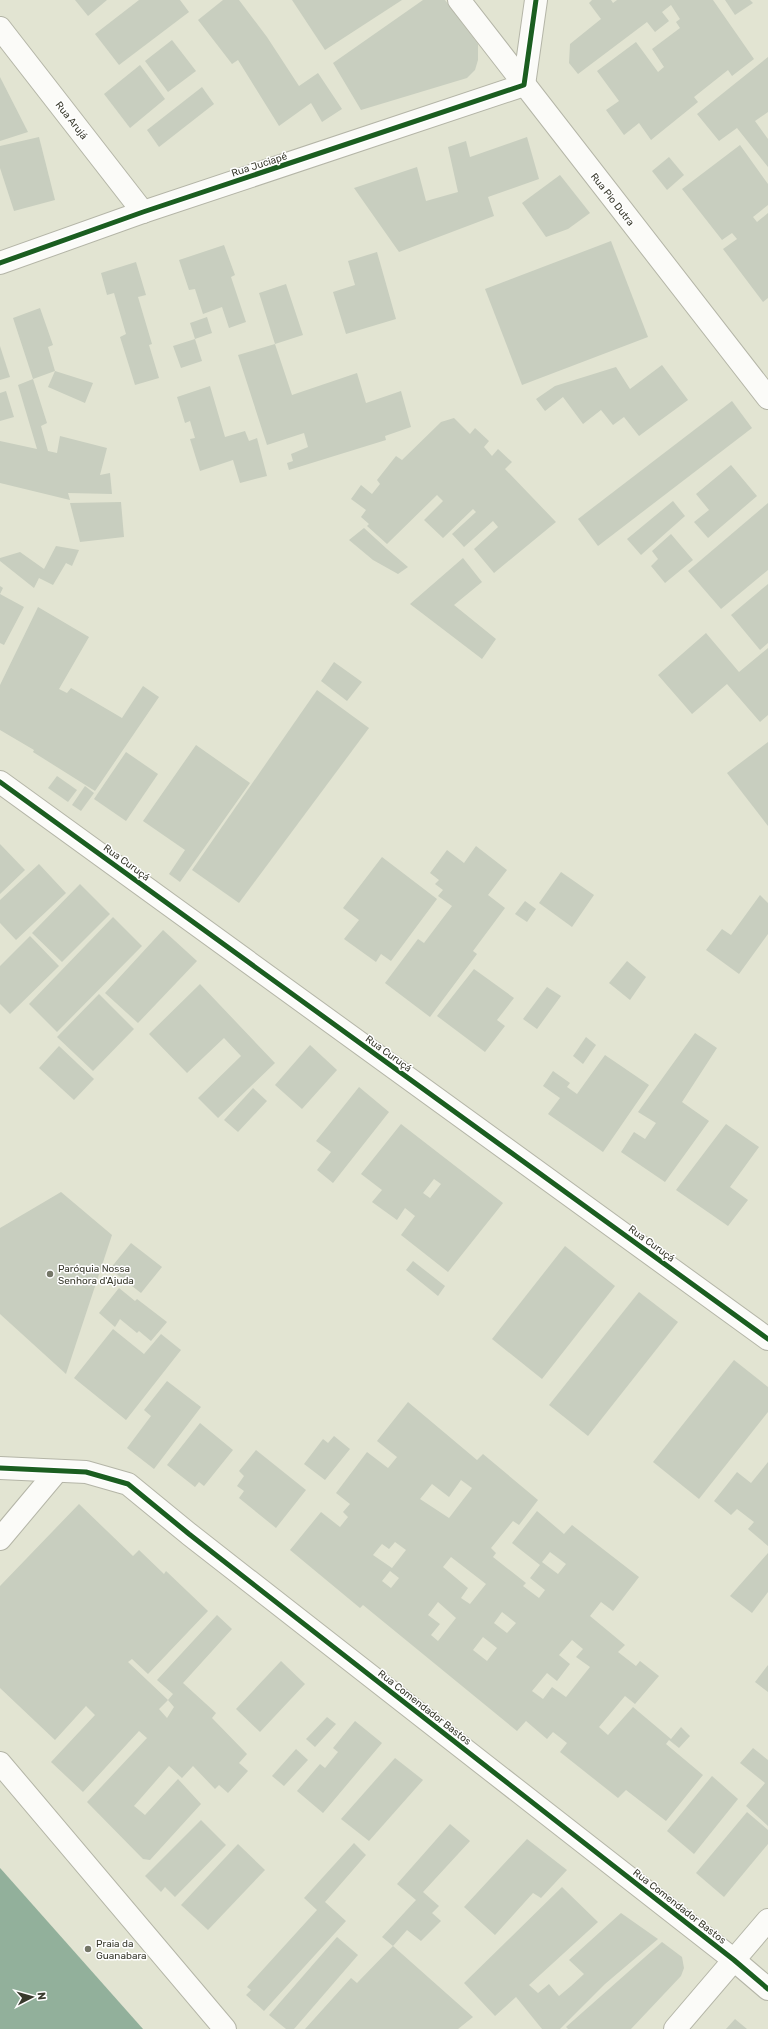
<svg xmlns="http://www.w3.org/2000/svg" width="768" height="2029" font-family="Rubik,sans-serif">
<style>
.water{fill:#92b09b}
.building{fill:#c8cebf;fill-rule:evenodd}
.lines{fill:none;stroke-linecap:round;stroke-linejoin:round}
.minor-casing{stroke:#b4b5a7;stroke-width:24}
.tertiary-casing{stroke:#b4b5a7;stroke-width:24}
.minor{stroke:#fbfbf8;stroke-width:22}
.tertiary{stroke:#fbfbf8;stroke-width:22}
.cycleway-casing{stroke:#fff;stroke-width:8}
.cycleway{stroke:#1b5e20;stroke-width:5}
.poi-dot{fill:#747667;stroke:#fff;stroke-width:1.5}
.labels{text-anchor:middle;stroke-width:3;stroke-linejoin:round;paint-order:stroke}
.street-label{font-size:10px;fill:#393a2d;stroke:#fff}
.poi-label{font-size:10px;fill:#393a2d;stroke:#fff;text-anchor:start}
</style>
<rect width="100%" height="100%" fill="#e2e4d2"/>
<!-- water -->
<polygon class="water" points="0,1868 1,1869 143,2029 0,2029"/>
<!-- building -->
<g class="building">
<polygon points="75,0 107,0 88,16"/>
<polygon points="139,0 180,0 189,12 119,65 95,34"/>
<polygon points="223,0 239,0 267,37 299,86 318,73 342,109 322,122 311,103 279,126 238,60 232,64 198,20"/>
<polygon points="292,0 402,0 325,50"/>
<polygon points="423,0 445,0 478,44 478,60 475,70 467,78 361,110 333,63"/>
<polygon points="592,0 611,0 613,3 617,0 713,0 754,59 732,76 728,70 694,97 698,102 651,140 639,123 624,135 606,110 619,101 597,71 636,42 658,72 664,67 652,49 680,28 676,22 680,19 671,5 662,12 669,21 655,32 647,22 578,74 569,63 570,44 601,19 589,3"/>
<polygon points="725,0 750,0 753,3 735,15"/>
<polygon points="172,40 196,71 168,92 145,61"/>
<polygon points="768,57 768,112 755,121 768,139 768,167 737,128 719,141 697,114"/>
<polygon points="140,65 165,99 130,128 104,94"/>
<polygon points="0,77 28,132 0,141"/>
<polygon points="202,87 214,104 159,147 147,130"/>
<polygon points="39,137 55,200 14,211 0,168 0,146"/>
<polygon points="527,137 539,179 488,197 494,216 399,252 354,188 417,167 426,201 458,192 448,147 466,141 470,157"/>
<polygon points="740,145 768,184 768,205 753,217 757,222 768,213 768,298 763,302 723,249 737,239 732,233 722,240 682,189"/>
<polygon points="669,157 684,175 667,190 652,171"/>
<polygon points="560,175 590,213 568,229 546,237 522,203"/>
<polygon points="611,241 648,337 522,385 485,289"/>
<polygon points="224,245 235,275 231,277 246,322 229,328 222,307 203,314 195,289 189,290 179,260"/>
<polygon points="377,252 396,319 346,334 333,292 355,285 348,261"/>
<polygon points="136,262 146,295 138,297 152,344 149,345 159,378 135,385 120,337 126,334 114,293 107,295 101,273"/>
<polygon points="286,284 303,335 275,344 292,395 357,373 366,403 401,391 411,427 385,436 386,440 289,470 287,463 293,461 291,454 308,447 304,433 267,445 238,355 275,344 259,293"/>
<polygon points="40,308 53,345 48,347 55,371 33,379 13,318"/>
<polygon points="207,317 212,333 195,339 190,323"/>
<polygon points="195,339 202,361 181,368 173,346"/>
<polygon points="0,346 10,377 0,380"/>
<polygon points="662,365 688,400 639,436 624,417 613,425 601,410 583,424 563,397 545,411 536,399 555,386 616,367 630,389"/>
<polygon points="55,371 93,383 85,403 48,387"/>
<polygon points="33,379 47,423 41,426 48,451 57,453 60,436 107,448 100,475 110,473 112,494 68,493 70,500 0,483 0,441 37,449 18,385"/>
<polygon points="210,386 225,437 245,431 249,441 257,438 267,476 240,483 233,460 200,471 190,439 195,438 190,421 185,423 177,397"/>
<polygon points="6,391 14,417 0,421 0,393"/>
<polygon points="732,401 752,428 598,546 578,519"/>
<polygon points="454,418 470,434 475,428 489,441 484,447 492,456 498,449 512,462 505,469 556,522 494,573 474,549 498,527 493,521 464,547 452,534 476,512 473,509 443,538 424,520 443,501 437,495 387,544 367,526 369,524 361,517 366,510 351,499 361,485 372,494 380,484 377,480 396,456 402,460 441,422"/>
<polygon points="731,465 757,496 708,538 694,522 709,510 696,494"/>
<polygon points="673,501 685,516 641,555 627,539"/>
<polygon points="121,502 124,537 80,542 70,503"/>
<polygon points="768,503 768,570 721,609 688,571"/>
<polygon points="364,528 387,549 408,567 398,574 373,560 349,540"/>
<polygon points="671,534 693,560 665,583 651,566 658,559 652,551"/>
<polygon points="56,546 79,550 72,566 66,563 53,585 39,578 34,588 0,561 0,558 20,552 44,569"/>
<polygon points="463,558 482,582 454,605 496,639 482,659 410,604"/>
<polygon points="768,584 768,643 760,650 731,615"/>
<polygon points="0,586 3,588 0,594 24,607 4,645 0,643"/>
<polygon points="38,607 89,637 59,689 67,693 71,688 122,718 143,686 159,697 95,791 33,752 34,750 0,730 0,685"/>
<polygon points="706,633 739,672 768,648 768,715 760,722 727,684 692,714 658,675"/>
<polygon points="334,662 362,682 347,701 321,681"/>
<polygon points="317,690 369,728 239,903 192,870"/>
<polygon points="768,742 768,826 727,773"/>
<polygon points="196,745 250,783 180,882 169,874 185,850 143,821"/>
<polygon points="126,752 158,774 126,821 94,799"/>
<polygon points="57,776 77,790 68,802 48,788"/>
<polygon points="85,786 94,793 81,811 72,805"/>
<polygon points="0,844 25,870 0,894"/>
<polygon points="476,846 507,870 488,895 505,908 473,951 477,954 430,1017 385,983 418,939 424,943 452,906 438,896 443,890 435,884 439,880 430,873 447,850 464,863"/>
<polygon points="382,857 437,899 391,961 381,954 376,962 344,939 359,920 343,908"/>
<polygon points="39,864 66,893 16,940 0,923 0,900"/>
<polygon points="561,872 594,895 572,927 539,903"/>
<polygon points="80,884 110,914 62,962 32,933"/>
<polygon points="760,895 768,903 768,934 739,974 706,950 722,929 731,935"/>
<polygon points="525,901 536,909 527,922 515,914"/>
<polygon points="113,917 142,946 57,1032 29,1004"/>
<polygon points="163,930 197,961 138,1023 105,993"/>
<polygon points="30,936 59,966 10,1014 0,1004 0,966"/>
<polygon points="627,961 646,977 630,1000 609,983"/>
<polygon points="474,969 514,998 497,1020 505,1026 485,1052 437,1016"/>
<polygon points="200,984 275,1063 218,1118 198,1098 241,1056 224,1038 187,1073 149,1034"/>
<polygon points="547,987 561,996 537,1029 523,1019"/>
<polygon points="99,994 134,1029 93,1071 57,1037"/>
<polygon points="695,1033 717,1048 682,1102 709,1121 665,1182 621,1152 634,1132 645,1139 656,1123 638,1112"/>
<polygon points="586,1037 596,1045 583,1064 573,1056"/>
<polygon points="310,1045 337,1070 302,1109 275,1085"/>
<polygon points="59,1046 94,1079 74,1100 39,1068"/>
<polygon points="605,1055 649,1085 603,1152 548,1114 560,1098 543,1086 553,1071 570,1083 567,1087 577,1094"/>
<polygon points="359,1087 389,1112 333,1183 317,1170 331,1152 316,1141"/>
<polygon points="253,1088 267,1101 238,1132 224,1120"/>
<path d="M401,1124l102,79 -55,69 -47,-37 14,-19 -10,-8 -8,12 -25,-18 10,-12 -21,-16zM434,1179l7,5 -11,14 -7,-5z"/>
<polygon points="726,1124 759,1147 730,1187 748,1200 728,1226 676,1190"/>
<polygon points="61,1192 112,1235 66,1374 0,1314 0,1228"/>
<polygon points="131,1243 162,1267 141,1293 110,1269"/>
<polygon points="565,1246 615,1286 542,1379 492,1339"/>
<polygon points="413,1261 445,1286 438,1296 406,1270"/>
<polygon points="119,1288 135,1301 137,1299 167,1322 151,1341 139,1331 137,1333 120,1319 115,1327 99,1313"/>
<polygon points="639,1292 678,1322 588,1436 549,1405"/>
<polygon points="113,1329 144,1354 161,1334 181,1350 126,1420 74,1378"/>
<polygon points="734,1360 768,1387 768,1412 699,1499 653,1462"/>
<polygon points="167,1381 201,1407 154,1469 127,1448 151,1416 144,1410"/>
<path d="M408,1402l69,58 6,-6 55,46 -19,25 -6,-4 -22,27 5,5 -3,4 33,26 -3,3 16,12 6,-8 -15,-12 10,-13 -28,-22 25,-32 27,23 8,-9 67,52 -26,34 -12,-9 -11,14 35,29 -7,7 18,14 4,-5 19,15 -24,28 -10,-8 -26,31 9,8 25,-28 38,32 10,-12 9,9 -11,12 -10,-8 -3,4 37,31 -37,46 -40,-31 -8,8 -58,-46 7,-9 -14,-11 -6,7 -21,-18 -9,10 -154,-126 -3,3 -70,-58 31,-38 19,15 8,-10 -5,-5 7,-8 -14,-11 31,-41 21,16 9,-11 -20,-16zM461,1480l11,8 -23,30 -29,-19 12,-15 17,13zM395,1542l11,8 -14,18 -19,-13 9,-11 7,5zM550,1552l16,12 -8,10 -16,-12zM451,1557l35,27 -16,20 -9,-6 7,-10 -25,-21zM390,1571l9,7 -8,10 -9,-7zM438,1602l18,16 -18,23 -7,-6 9,-11 -12,-9zM502,1612l14,11 -9,10 -13,-10zM483,1637l14,11 -10,13 -14,-11zM572,1640l11,9 -7,8 14,10 -24,30 -14,-10 -9,12 -11,-8 15,-18 10,8 13,-17 -11,-9z"/>
<polygon points="200,1423 233,1450 204,1486 199,1482 195,1487 167,1465"/>
<polygon points="334,1436 350,1449 325,1480 304,1464 323,1439 328,1443"/>
<polygon points="256,1450 306,1490 276,1528 239,1498 244,1491 237,1486 244,1476 239,1471"/>
<polygon points="768,1462 768,1546 748,1529 754,1522 737,1509 731,1515 714,1501 737,1472 751,1483"/>
<polygon points="79,1504 133,1556 139,1550 164,1574 166,1571 208,1611 148,1674 132,1659 128,1662 168,1700 159,1709 167,1718 174,1707 168,1700 173,1694 157,1680 217,1615 232,1629 183,1683 216,1713 212,1718 247,1754 239,1763 248,1771 228,1793 219,1785 215,1789 193,1766 182,1778 169,1766 134,1806 145,1815 178,1779 201,1804 150,1860 143,1859 87,1802 147,1738 139,1731 83,1792 51,1762 95,1715 86,1706 55,1740 0,1688 0,1586"/>
<polygon points="768,1553 768,1592 752,1613 730,1596"/>
<polygon points="281,1661 305,1684 260,1732 236,1709"/>
<polygon points="768,1665 768,1692 755,1682"/>
<polygon points="327,1717 336,1724 315,1747 306,1739"/>
<polygon points="355,1721 382,1743 323,1813 297,1791 320,1764 325,1768 338,1752 333,1748"/>
<polygon points="753,1748 768,1760 768,1826 746,1806 765,1783 740,1763"/>
<polygon points="296,1749 308,1760 284,1786 272,1776"/>
<polygon points="395,1758 423,1780 369,1841 341,1819"/>
<polygon points="712,1776 738,1799 694,1854 667,1831"/>
<polygon points="747,1812 768,1830 768,1844 724,1897 696,1873"/>
<polygon points="201,1820 226,1845 175,1897 165,1887 161,1892 145,1876"/>
<polygon points="450,1824 470,1841 423,1892 439,1906 432,1913 441,1921 421,1941 407,1930 393,1946 382,1937 416,1900 397,1884"/>
<polygon points="527,1839 567,1870 541,1898 533,1893 495,1935 464,1907"/>
<polygon points="354,1843 366,1855 325,1902 346,1921 264,2011 246,1995 251,1990 247,1987 317,1910 304,1898"/>
<polygon points="238,1844 265,1870 208,1930 181,1905"/>
<polygon points="562,1887 598,1922 529,1985 538,1993 549,1984 559,1996 571,1986 584,1974 569,1960 621,1913 658,1939 605,1984 560,2029 542,2029 516,1997 495,2016 464,1983"/>
<polygon points="337,1937 358,1955 294,2029 286,2029 269,2015"/>
<polygon points="662,1942 682,1957 684,1968 681,1976 631,2029 568,2029 566,2027"/>
<polygon points="393,1946 473,2017 458,2029 305,2029 351,1978 357,1983"/>
<polygon points="735,2019 747,2029 726,2029"/>
</g>
<g class="lines">
<!-- minor casing -->
<g class="minor-casing">
<g id="minor">
<polyline points="459,0 768,398"/>
<polyline points="0,28 143,212"/>
<polyline points="0,263 143,212 524,85 536,0"/>
<polyline points="0,782 768,1339"/>
<polyline points="0,1539 57,1471"/>
<polyline points="675,2029 768,1920"/>
</g>
</g>
<!-- tertiary casing -->
<g class="tertiary-casing">
<g id="tertiary">
<polyline points="0,1468 86,1472 128,1484 189,1534 734,1960 768,1989"/>
<polyline points="0,1763 225,2029"/>
</g>
</g>
<!-- minor -->
<use href="#minor" class="minor"/>
<!-- tertiary -->
<use href="#tertiary" class="tertiary"/>
<!-- cycleway casing -->
<g class="cycleway-casing">
<g id="cycleway">
<polyline points="0,263 143,212 524,85 536,0"/>
<polyline points="0,782 768,1339"/>
<polyline points="0,1468 86,1472 128,1484 189,1534 734,1960 768,1989"/>
</g>
</g>
<!-- cycleway -->
<use href="#cycleway" class="cycleway"/>
</g>
<!-- markers -->
<g class="poi-dot">
<circle cx="50" cy="1274" r="4"/>
<circle cx="88" cy="1949" r="4"/>
</g>
<g class="labels">
<!-- street labels -->
<g class="street-label">
<text transform="translate(72 120) rotate(52)" y="4">Rua Arujá</text>
<text transform="translate(259 164) rotate(-18)" y="4">Rua Juciapé</text>
<text transform="translate(613 199) rotate(52)" y="4">Rua Pio Dutra</text>
<text transform="translate(127 862) rotate(36)" y="4">Rua Curuçá</text>
<text transform="translate(389 1053) rotate(36)" y="4">Rua Curuçá</text>
<text transform="translate(652 1243) rotate(36)" y="4">Rua Curuçá</text>
<text transform="translate(425 1707) rotate(38)" y="4">Rua Comendador Bastos</text>
<text transform="translate(680 1906) rotate(38)" y="4">Rua Comendador Bastos</text>
</g>
<!-- poi labels -->
<g class="poi-label">
<text x="58" y="1272">Paróquia Nossa<tspan x="58" dy="12">Senhora d'Ajuda</tspan></text>
<text x="96" y="1947">Praia da<tspan x="96" dy="12">Guanabara</tspan></text>
</g>
</g>
<!-- north arrow -->
<g transform="translate(32 1997) rotate(84)" stroke="#ffffff" stroke-width="3" paint-order="stroke">
<path d="M0-3L7 15L0 10L-7 15Z" fill="#393a2d"/>
<text y="-6" font-size="11" font-weight="bold" text-anchor="middle" fill="#393a2d">N</text>
</g>
</svg>
